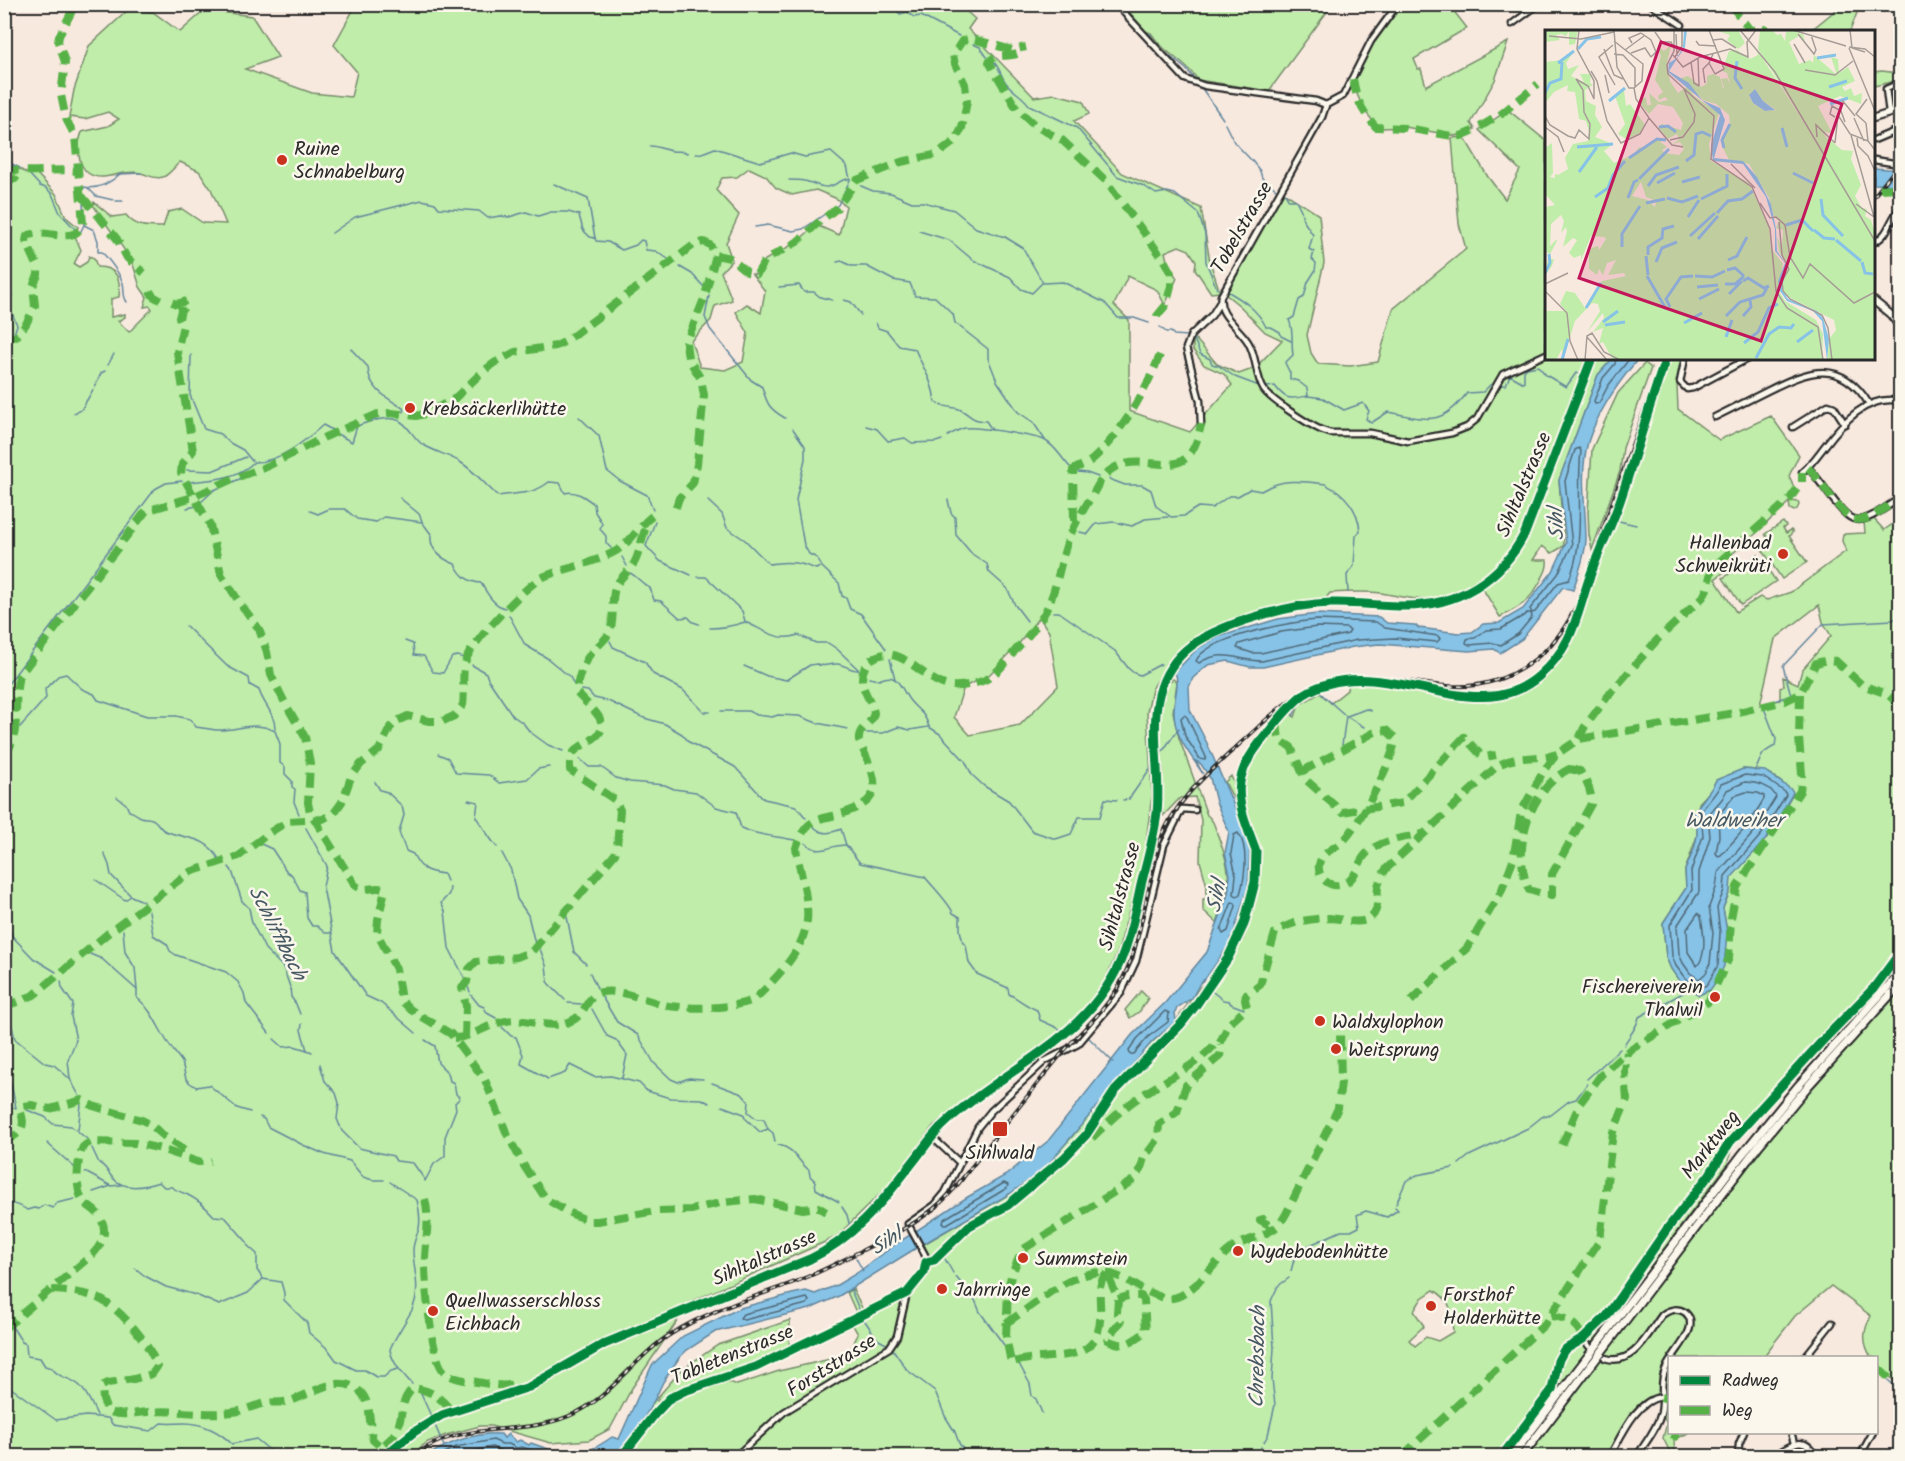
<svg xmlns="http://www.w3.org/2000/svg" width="1905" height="1461" font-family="Kalam,sans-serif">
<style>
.green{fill:#c0edaa;stroke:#768c6a;stroke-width:1.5;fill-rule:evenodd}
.water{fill:#87c3e7;stroke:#62869c;stroke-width:1.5}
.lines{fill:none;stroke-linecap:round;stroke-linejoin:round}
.shore{stroke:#506876;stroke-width:1.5}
.stream{stroke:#62869c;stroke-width:1.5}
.minor-casing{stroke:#2b2b2b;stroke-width:9}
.major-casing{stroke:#2b2b2b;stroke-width:10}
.highway-casing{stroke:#2b2b2b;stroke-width:11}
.minor{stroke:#fbf7ec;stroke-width:4.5}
.major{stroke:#fbf7ec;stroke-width:6}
.highway{stroke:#fbf7ec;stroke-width:7}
.rail-casing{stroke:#2b2b2b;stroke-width:4}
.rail{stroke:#fbf7ec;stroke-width:1.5;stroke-dasharray:4.5;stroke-linecap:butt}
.quiet{stroke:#56b246;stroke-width:8;stroke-dasharray:15 8;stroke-linecap:butt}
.cycleway-casing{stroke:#fbf7ec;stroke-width:13}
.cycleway{stroke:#00873e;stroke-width:9}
.poi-dot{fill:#c8321e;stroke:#fbf7ec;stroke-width:2}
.labels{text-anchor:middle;stroke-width:5;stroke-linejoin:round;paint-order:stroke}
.poi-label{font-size:20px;fill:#2b2b2b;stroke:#fbf7ec;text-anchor:start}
.street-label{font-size:20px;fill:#2b2b2b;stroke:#fbf7ec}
.water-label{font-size:21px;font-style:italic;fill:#475963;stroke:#fbf7ec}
.inset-river{fill:none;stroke:#87c3e7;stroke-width:3}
.inset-road{fill:none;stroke:#a69d97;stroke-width:1.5}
.view{fill:#c2185b;fill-opacity:0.15;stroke:#c2185b;stroke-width:3}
.inset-edge{fill:none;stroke:#2b2b2b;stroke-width:3}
</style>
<rect width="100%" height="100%" fill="#f8e9df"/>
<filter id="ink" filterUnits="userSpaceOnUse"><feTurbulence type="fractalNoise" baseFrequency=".0167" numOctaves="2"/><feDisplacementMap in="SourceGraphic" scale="12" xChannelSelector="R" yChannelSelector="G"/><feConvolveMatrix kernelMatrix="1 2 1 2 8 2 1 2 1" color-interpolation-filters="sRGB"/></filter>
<g filter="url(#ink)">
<!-- green -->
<g class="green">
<path d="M356,5h603l16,14 -7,10 66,68 21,-3 28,7 6,13 -15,7 48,52 79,35 9,54 10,30 -9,1 -16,-24 1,-8 -7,-11 -10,-4 -14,6 3,13 9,13 -12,27 -8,-15 -29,-14 -14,29 15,15v91l61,21 42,-47 -8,-11 -20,-9 -11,-15v-14l24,28 22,10 16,-6 27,-28 -17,-8 -25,-26 -16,-13 58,-102 37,24 5,48 -17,72 4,18 7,11 32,2 28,-4 15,-53 73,-60 -7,-25 -7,-86 12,-1 24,40 17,22 15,-29 -41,-40 29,-20 37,30 1,-1v219l66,1 -14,16 -39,105 5,66 -12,7 -10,-7 -9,14h14c1,9 -3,14 -7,22 -11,20 -20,25 -40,35l-22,-36c-13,8 -27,15 -42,18 -20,2 -36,-3 -55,-6 -17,-2 -34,-1 -51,0l-5,6 -38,4 -74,25 -40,27 -21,34 -5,23 5,83 -8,61 -26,95 -15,33 -20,27 -23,22 -98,69 -29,24 -42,57 -55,54 -146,65 -58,86 -22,41 -21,11 -38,3 -60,-17h-11l-34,9 -18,7 -20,14h-403l-1,-1297 22,14h10l20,21 10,23 12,10 -3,9 6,14 -7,14 5,3 8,-5 2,-6 5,2 3,9c20,0 24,11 22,30l-8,2v18l14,-3v3l-7,4 11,11 23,-23 -2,-3 -6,1 3,-10 -7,-10 -8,-26 -39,-56 1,-3 18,15 14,-2c10,13 22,12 37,12l5,-15 14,-3 21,14 23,1 -15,-35 -12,-18 -19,-9c-5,4 -11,13 -17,15 -10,3 -15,-3 -23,-4 -12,-3 -25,3 -37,4 -25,1 -28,-27 -21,-45l26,-6 11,-7 -11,-7 -23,7 -16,-2 5,-27 15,-44 39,-36 25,2 27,20 25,-22 47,6 26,41 -33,12 67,24 39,4 6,-25 -23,-27zM749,168l17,8 10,12 16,7 24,-5 19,8 11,8 -7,29 -23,-10 -19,17 -32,18 -8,14h-5l13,17 -4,22 -14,-9 -11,8 12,21 -5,29 -18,8 -25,-3 -9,-26 20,-21 4,-14 17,-6 -11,-28 11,-12 -6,-17 13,-28 -23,-25 6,-12 15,-1zM1039,617l10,15 9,54 -38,39 -50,10 -16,-18 10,-30 25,-12 29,-30z"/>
<path d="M1123,5h209l-63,86 -71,-11c-14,-20 -33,-25 -47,-47l-5,-2z"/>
<polygon points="1400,5 1449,5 1467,28 1414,59 1418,69 1421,69 1426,86 1508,42 1495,80 1471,123 1475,129 1456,136 1405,127 1382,128 1377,126 1364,110 1357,94 1356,75 1367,52"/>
<polygon points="1842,5 1860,5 1850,31 1810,31"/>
<polygon points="1882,71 1898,73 1900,75 1900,80 1874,86 1874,72"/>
<path d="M1670,359h13l-6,26 1,24 41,31 52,-24 28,39 -10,21 7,17 -6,8 8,1 1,3 -2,4 -3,2 -4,-2 -1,-7 -41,39 -25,20 5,8 -13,10 21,33 24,-15 7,3 24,-8 55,-41 -4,-10 1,-7 22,-1 -1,-11 9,-4 11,12 16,-11v431l-32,41 -40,41 -91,99 -10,34 -107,142 13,10 129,-168 44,-54 94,-104v396l-23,-23 -1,-6 -5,-1c-9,-15 -8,-26 0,-41l-40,-30 -36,30 -32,41 -93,1v74l18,1 -14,7 1,16h-3l-9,-18 4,-15 -6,-9v-17l-22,14 -29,45h-1000c22,-10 33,-36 45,-57l9,9c15,-15 52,-33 73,-23l42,-14 60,-14 12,-8 7,-15 -7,-12 8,-3 -12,-27 6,-3 13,27 44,-20 21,-33 -7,-19 87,-51 60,-55 24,-31 57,-65 20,-16 28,-39 16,-13 23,-37 4,3 7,-18 -6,-3c6,-23 11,-49 8,-73 -3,-20 -18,-46 -27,-64l6,-6 8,19 2,-20 8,-14 41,-48 5,4 4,-12 21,-12 11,10 16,-13 1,-9 54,4 49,9 1,3c26,5 56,6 79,-10 19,-12 34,-32 44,-52 9,-17 10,-38 17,-56 12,-30 25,-60 35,-90 15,-43 29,-87 43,-130zM1819,605l4,17 8,14 -29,34 -4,14 -15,-7 1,9 -4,2v12l-20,5 15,-66zM1743,769c28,1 31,7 50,24l-27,46 -36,39v13l-7,17 4,24 -17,58 -11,5 -19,-13 -9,-13 -5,-12 -3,-34 23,-35 -1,-18 12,-34 2,-33 12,-13 5,-10zM1434,1290c19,12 17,21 19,42l-15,9 -12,-4 -11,9 -6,-6 15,-14 -10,-15 8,-13z"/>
<polygon points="1645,363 1651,368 1623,448 1620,471 1592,550 1589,535 1588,513 1592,449 1618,393"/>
<polygon points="1783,522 1786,526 1783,528 1786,533 1791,530 1793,532 1789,536 1807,562 1782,579 1759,545 1768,539 1765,534"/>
<polygon points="1758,555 1776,581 1741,605 1723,578"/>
<path d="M1173,679l4,3 -4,30 6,26 28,77c7,5 8,13 11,21 15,38 13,49 -1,87l-14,-13v-11h3l1,-13 -7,-25 1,-41 -6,-23 -15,1 -17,18v-41l-4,-61 9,-31z"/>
<polygon points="1141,991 1148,998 1140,1011 1130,1018 1125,1010"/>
<polygon points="790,1320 789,1351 755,1367 681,1391 662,1404 657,1398 682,1369 718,1345"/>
</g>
<!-- water -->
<g class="water">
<polygon points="1874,168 1900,170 1900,185 1874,184"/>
<path d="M1612,359h26c-21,25 -40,52 -50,83 -9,32 -2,66 -2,98 -1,17 -8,34 -13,50l-10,-3 -41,52 -22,14 -6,-4 -25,2 -90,-7 -26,3 -90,20h-13l-22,-6 -20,4 -15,13 -4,9 1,23 17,33 43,100 -2,43 -15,49 -3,3v5l-24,35 -6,5 -8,15 -15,10 -2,5 1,8 -24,21 -107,126 -34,25 -98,57 -74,46 -29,13 -95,23 -28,18 -8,8 -16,24 -8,17 -22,38 -15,16 -8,3h-99l-25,-2 -9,2h-50c23,-14 47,-24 74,-22l3,4 4,-4 8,8 4,-2 9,5 2,-2c36,13 47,18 81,-6l7,2 33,-74 31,-29 57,-28 52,-14 14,-3 9,3 22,-9 20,-12 39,-29 70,-46 40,-23 42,-34 84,-106 33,-32 42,-51 21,-58 2,-19 -5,-22 4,-21 -13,-30 -6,-24 -9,-14 -5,-3 7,13c-13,-20 -30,-39 -29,-64 0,-13 6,-26 1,-38l22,-23 21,-12 60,-18 39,-5 62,3 8,6 28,2 4,3 40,5 13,-1 11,-8 16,-1 24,-14 30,-38 13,-28 -7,-63 39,-105z"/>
<path d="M1743,769l22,2 27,19 1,3 -27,46 -35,39 -1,13 -7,17 4,24 -3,34 -6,13 -8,11 -11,5 -19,-13 -9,-13 -5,-12 -3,-34 23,-35 -1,-18 9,-21 3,-13v-12l-7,-6c8,-14 20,-24 26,-38z"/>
</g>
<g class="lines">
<!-- shore -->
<g class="shore">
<polyline points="1616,358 1615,364 1603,378 1594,401 1595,404 1599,403 1608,386 1630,358"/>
<path d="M1579,448l2,3c-5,43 5,89 -12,129l-11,3 -23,29 -3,1 -2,-4 28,-35 14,-29 -7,-64 10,-31z"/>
<polygon points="1528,613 1531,613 1532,617 1518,634 1501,645 1493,643 1469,645 1466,643 1467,639 1475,638 1486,630 1501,629"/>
<path d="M1317,620l59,2 9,6 53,8 2,3 -3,3 -42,-4 -38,2 -95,21c-24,0 -39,-13 -63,2l-3,-2c10,-24 95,-39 121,-41z"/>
<polygon points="1317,627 1347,628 1350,631 1348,634 1261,653 1252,653 1237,648 1239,644 1281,632"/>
<polygon points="1184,715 1187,717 1206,757 1205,760 1200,759 1185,736 1181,718"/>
<path d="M1745,775l18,2 22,15 1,3 -25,40 -36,41 -1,14 -7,18 3,25 -2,32 -11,20 -8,3 -14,-10 -9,-12 -4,-10 -2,-31 22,-35 -1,-19 12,-35 -1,-12 -3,-9c6,-11 16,-19 22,-31z"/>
<path d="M1745,782c13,1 25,3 31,15l-21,34 -37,42 -2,15 -7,19 4,26 -3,30 -4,10 -7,6 -9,-6 -7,-10 -4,-9 -2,-28 22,-34v-20l11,-35 -2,-22 14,-16 5,-9z"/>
<polygon points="1746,792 1758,793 1764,796 1764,799 1748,825 1721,855 1718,856 1716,853 1719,836 1718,816 1734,796"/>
<path d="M1238,833c11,14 7,45 2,61l-3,2 -3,-2 2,-19 -5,-22 3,-18z"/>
<polygon points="1232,902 1235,903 1236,906 1228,931 1223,934 1221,930"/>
<path d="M1698,913l3,3c2,13 7,39 -4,50l-9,-14 -1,-23z"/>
<polygon points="1165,1011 1169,1013 1168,1022 1148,1037 1134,1054 1130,1054 1129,1051 1137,1039"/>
<polygon points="1004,1183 1008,1185 1007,1188 947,1224 943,1224 944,1219"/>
<polygon points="807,1298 809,1301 807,1304 744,1320 740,1318 743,1314"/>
<polyline points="439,1456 456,1447 493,1440 502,1444 509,1444 516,1448 522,1447 550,1456"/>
<polyline points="454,1456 476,1450 492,1447 513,1455 525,1456"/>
</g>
<!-- stream -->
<g class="stream">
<polyline points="890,4 900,14 907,12 914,17 921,16 959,36"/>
<polyline points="1145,33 1150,34 1157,46"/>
<polyline points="973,44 980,47 987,57"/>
<polyline points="1161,49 1186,69 1194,78"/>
<path d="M993,61c7,6 8,17 15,24 7,8 15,11 21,20l48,23 40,48 27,10 12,8 11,-2 8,2 23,19 7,21 1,28 11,27"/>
<polyline points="1201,87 1223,119"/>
<polyline points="1225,124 1234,142 1253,162 1260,171 1262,178 1276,189"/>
<path d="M650,146c8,0 14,4 22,5 6,1 9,-1 16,2"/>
<polyline points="696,154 702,153 715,148 760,162 791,153 805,157 831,152 847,166 850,179"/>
<polyline points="4,160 20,168"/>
<polyline points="30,175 40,186 46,188 52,194 60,213 76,230"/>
<path d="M789,180c4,0 10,0 15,1 8,1 14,6 23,6 9,-1 13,-8 22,-8"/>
<polyline points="554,184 588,199 595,238"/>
<polyline points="861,186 873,191 891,193 912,202 923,202 954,210 976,228 1005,237 1023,248 1043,283 1063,282 1105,303 1118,318 1134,318 1149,323"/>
<polyline points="88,188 96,196 113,200"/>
<path d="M83,191l1,-4c14,3 26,-4 36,-13l21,-1"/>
<path d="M1282,192l4,2 2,6h8l5,10 2,10 10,15 -4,14 5,3 -2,7 4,4 -1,8 -7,11 -4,15 -5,3 -5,17 -5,3c5,10 2,22 4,35l-8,8 5,10v6l8,2 9,7 1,8 15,2 21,12 19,-7 6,8 -3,8 5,4 17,-11c38,7 53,16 79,-19l16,-1 7,-7 5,-1"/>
<polyline points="116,201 123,201"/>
<path d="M84,225l10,5 4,11v11h4c7,8 17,20 21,31 2,7 -1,12 4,19"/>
<polyline points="755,227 768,225 793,231 803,229 838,205 850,180"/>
<polyline points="1874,228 1874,230"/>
<polyline points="919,231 949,240 973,260 1010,277 1021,289 1032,293 1042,283"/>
<polyline points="80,233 84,225 83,200"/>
<polyline points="332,233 355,217 422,200 435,203 439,208 479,211 488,218 500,216 509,217 526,212 538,216 551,212 568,212 579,215 583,230 590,237 595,238 596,241 608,242 622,250 636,245 641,240 644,241 646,250 656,251 668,259"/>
<polyline points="837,262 842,261 851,266 866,266 893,280 910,283 915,296 935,297 953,314 955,323 988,349 988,358 997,381 1018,412 1033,422 1045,440"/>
<polyline points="680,267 692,274 704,287"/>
<polyline points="4,271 12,295 9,306 17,325 14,334"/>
<polyline points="779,287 799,285 804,292 814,292 820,297 832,300"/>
<path d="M1227,291c16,9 31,19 39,36h5l9,5 1,4 10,5"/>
<path d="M709,296l-4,21 5,12 41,51 11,7c5,17 7,22 23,31"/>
<polyline points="844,300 851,302 861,315"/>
<path d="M876,323l2,5 9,3 12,15 16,3c8,19 18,32 20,53 8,6 15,4 24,7 13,6 10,11 27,12l6,9"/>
<polyline points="1160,327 1166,332 1171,332 1174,335 1187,336"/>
<polyline points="1194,339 1200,354 1210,359 1212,364 1219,366 1235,377 1259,386"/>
<path d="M351,349l17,18c0,21 19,31 35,41l1,4"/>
<polyline points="191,355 190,395 204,429 220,434 230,443 243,450 252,461"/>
<polyline points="8,364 6,355 10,339"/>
<polyline points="108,365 114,354"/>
<polyline points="1500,385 1506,385 1510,375 1524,383 1524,371 1527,368 1538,366 1546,375 1566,387 1576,373 1581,374"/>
<polyline points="95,387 101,373 105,371"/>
<path d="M1267,387l8,-1c11,15 15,13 33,10"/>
<polyline points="74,413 81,410 93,390"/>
<polyline points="579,417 599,436 607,471 620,481 647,495 653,510"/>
<polyline points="866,426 877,429 888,441 905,438 912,443 936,442 942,440"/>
<polyline points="793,429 805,446 805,459 796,500 804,545 809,554 817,558 822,567 839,583 842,596 846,598 850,609 861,614 886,649"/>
<path d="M337,434l15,8 5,-16c11,-4 25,-9 37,-7 13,2 18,18 28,25 11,7 26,11 38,18 15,9 25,23 38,34 20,-4 33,0 51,-14l11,1 5,10c11,-3 20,4 29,11l1,8 7,11 -2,6 6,7v7l5,5"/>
<path d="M948,436c5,-3 11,-7 17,-8 9,-2 71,8 79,12 12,6 17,18 26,27"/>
<polyline points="187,470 212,471 246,457"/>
<polyline points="1078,472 1087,473 1098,477"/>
<path d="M1109,479l16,6h17l9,5 5,16 15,11 13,-1 14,-9 14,1 17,-12h9l12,-7 11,2c21,-13 41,-10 65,-7 4,4 9,5 13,8 13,11 20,23 21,39l-4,5 -2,30 -7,9 1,17"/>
<path d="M189,482c23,-2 48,-3 65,-20 24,1 51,-21 69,-37l11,6"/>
<polyline points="400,498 419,514 422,521"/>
<polyline points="948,500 951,513 955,517 956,535 972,554 987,564 989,572 1007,588 1015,605 1027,621"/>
<path d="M708,501l14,13 5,14 18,12 24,24c18,-3 30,-2 47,5l4,-2"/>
<polyline points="200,503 214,490 242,478"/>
<polyline points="187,508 197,506"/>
<path d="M310,511l8,3 11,-5h16l12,10 19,3 8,-5 38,5 9,12c-2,16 11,25 24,30 6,12 13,18 26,19 6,10 12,22 24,25"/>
<polyline points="1619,521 1636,525"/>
<polyline points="655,522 646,546 660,561 691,575"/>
<polyline points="1080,532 1088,534 1096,524 1114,522 1132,526 1145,519 1168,517"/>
<polyline points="622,557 627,566"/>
<path d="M630,573c8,4 12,11 20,15l4,12 7,1 19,17 8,-1 5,5 6,2"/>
<polyline points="698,577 706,577 742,611 745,621"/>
<polyline points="1053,612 1059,612 1115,651 1129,669 1134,673 1140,675 1161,664"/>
<polyline points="509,615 525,645 547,658 570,677 574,685"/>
<path d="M186,626l41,40 22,12 1,7 9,5c4,14 16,23 16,39"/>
<path d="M710,628c12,0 23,-2 35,-6 17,7 34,21 53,13l18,8h12l9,6 22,21"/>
<polyline points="405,641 413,644 414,655 424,656 433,672 443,673 452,657 458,656 463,658"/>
<polyline points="610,641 613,647 645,662 653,674 683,690 704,712 710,712"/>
<polyline points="890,659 895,679"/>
<polyline points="472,665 486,673 488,679 513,716 523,723 530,732 548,745 563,751"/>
<path d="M744,666l23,10 19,4 24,-15 7,-1c7,4 13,-1 21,0 7,1 12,6 20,6"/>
<path d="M869,678l10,2c20,-10 22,10 31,21 9,11 14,10 19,26l11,7 25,27 7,14 12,11 25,15 23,30 24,8 15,-5 8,-17h21l5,-18 12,1"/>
<polyline points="4,689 155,489 166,483 182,481"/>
<polyline points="581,690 588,691 594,698 608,701 644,718 665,724 682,734 689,742 735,767 764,799 796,806 806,818"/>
<polyline points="1318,691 1346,716 1364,727"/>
<polyline points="1501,700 1521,691 1541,680"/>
<polyline points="1763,705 1791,695 1783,666 1823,624 1893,620 1896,618 1900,618"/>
<polyline points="721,711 748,711 757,715 772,717 778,715 799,716 817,723 848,729"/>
<path d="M1293,716c18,-52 100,-30 140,-23 15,2 31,4 47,6"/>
<polyline points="1347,716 1366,709 1371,711"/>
<path d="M20,727l26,-29 -1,-9 13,-13 8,-2 16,15 12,5 4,6 49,16h29l14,3 6,8c7,1 14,2 20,3 23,1 36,-10 59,1l5,13v19l5,4v7l7,7v6l3,2 -1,13 5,12"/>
<polyline points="865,733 883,733 898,727 910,730 928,727"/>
<polyline points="1342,745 1346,716"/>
<polyline points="1162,752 1179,728"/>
<polyline points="438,754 448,758 456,773 489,775 499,783 527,779 538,769 549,767"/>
<path d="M580,759l9,8h12l15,11 14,4 35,3 9,4 22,3 20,15 20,5 5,16c16,8 36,8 54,12"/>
<path d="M1755,771c8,-15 3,-16 20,-25l1,-7 -12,-31"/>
<path d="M375,782l5,8 7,2 15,14 2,9 -5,17 7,19 7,3c8,16 14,18 31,20l3,7"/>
<path d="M117,797l9,7 3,7c6,1 7,4 12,6 5,2 10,0 14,4 4,3 5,8 10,10 23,9 40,4 54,28"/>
<path d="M468,800l10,2 -2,15c8,11 13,21 21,30"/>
<polyline points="1123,800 1129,799 1152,766"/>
<path d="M813,826c9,9 16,8 28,3l5,16 14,18 65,14c8,10 25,27 28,36l7,4v13l3,13 3,2 3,18 8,11 31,14 1,6c10,5 17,12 28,16l3,10 22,10"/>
<polyline points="306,828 327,866 323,887 335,951 366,996 381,1003 416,1033"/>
<path d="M805,843c19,14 21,2 41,2"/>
<polyline points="261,844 272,849 287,872 292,875 300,890 305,892 307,918 312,926 317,926 325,933 332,933"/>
<polyline points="104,853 109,865 111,875 131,896"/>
<polyline points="502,853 511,870 517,899 528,915 535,944"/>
<polyline points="229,867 232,871 242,901 249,908 252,923 265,949 283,967 290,987 291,997 296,1004 300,1014"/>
<polyline points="96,880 125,900 131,896 143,901"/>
<polyline points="450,887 449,894 441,903 445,911 449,948 464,977"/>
<polyline points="149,911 153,935 167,944 170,951 176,955 226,972 238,982 244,993 246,1003 269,1033"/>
<polyline points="567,917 574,952 586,964"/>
<polyline points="4,918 13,937 33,958 56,972"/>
<polyline points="123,930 125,952 135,968 137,990"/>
<polyline points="540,949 546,965 548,983 565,1000"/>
<path d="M90,954l12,5 35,31v8c16,12 23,35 35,51"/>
<polyline points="590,973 597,988"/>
<polyline points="61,981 62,988 73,1004 71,1016 76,1040 68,1060 70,1079 80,1097"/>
<polyline points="1205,986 1207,988"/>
<polyline points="468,987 470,992"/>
<polyline points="1209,989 1223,1000 1229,1001 1231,1004 1244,1009"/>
<polyline points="471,995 479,1005 484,1007 487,1013 496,1018"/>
<polyline points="602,997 617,1022 638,1035 654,1063 671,1079 678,1082 689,1078 703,1079"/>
<polyline points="568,1003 581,1004"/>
<polyline points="592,1009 607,1036 616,1040 627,1055 622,1078"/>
<polyline points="9,1014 15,1039 45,1063 54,1065 70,1079"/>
<polyline points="302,1024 301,1030 307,1050 312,1052"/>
<polyline points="502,1027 511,1036 516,1037 523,1055 521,1064 548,1079 565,1073 570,1065 594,1077 611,1076 639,1083 647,1091 670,1098 702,1099 709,1103"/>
<polyline points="1088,1037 1113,1062"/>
<polyline points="274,1039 283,1047 294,1046 307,1050"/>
<path d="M1624,1045c5,-9 13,-17 15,-28l51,-28"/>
<polyline points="173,1050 182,1062 186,1079 190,1083 196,1087 209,1085 237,1108 250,1112"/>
<polyline points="320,1064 325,1081 336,1093 339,1103 337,1119 342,1131 359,1148 393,1156 396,1161 413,1163 425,1180"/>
<polyline points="4,1077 11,1083 16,1108 9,1107 4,1111"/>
<polyline points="1587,1079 1620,1049"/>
<polyline points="712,1083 742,1094 749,1102 748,1112 757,1119 764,1119 768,1129"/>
<polyline points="722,1106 744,1114 745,1118 760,1132 768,1129 773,1133 775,1141"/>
<polyline points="27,1110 45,1117 53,1124 71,1126 87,1139"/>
<polyline points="260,1117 264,1119 268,1127 303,1145 324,1154 350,1161 363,1177 373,1180 384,1180"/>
<polyline points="78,1130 81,1105"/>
<polyline points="47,1143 74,1167"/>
<path d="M778,1145c17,3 19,16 31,25l1,6 5,5 1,8 23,13"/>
<path d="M92,1148l7,15c7,3 8,9 13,14 11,14 32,10 47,5l5,5h8c5,4 8,5 14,7 11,5 20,13 28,22l11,1 22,25 1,4 9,8v16l6,9 18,3 3,11v7l23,23 2,10 19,16 8,11 20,10h9l11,7h8l7,-6 7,-2"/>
<polyline points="1459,1164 1469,1156 1528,1128 1543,1116 1551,1115 1569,1101 1576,1099 1587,1084"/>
<polyline points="85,1172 111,1186"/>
<polyline points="425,1181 434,1164 445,1156 445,1137 456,1109 455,1103 460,1098 456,1094 454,1083 450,1081 448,1073 438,1063 435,1046 425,1040"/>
<path d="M390,1182l27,18c2,9 4,19 2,28 -2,7 -6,15 -6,22 0,23 9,36 -1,60 -3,6 -22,35 -22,40 3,14 12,23 22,34"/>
<polyline points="93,1192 111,1186 121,1185"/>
<path d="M4,1200c7,5 16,4 23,10l7,-2 5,1 5,-4 9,3 4,-5 18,-4"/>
<polyline points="1396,1204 1406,1181 1417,1175 1453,1168"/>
<polyline points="842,1207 847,1215 850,1227"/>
<polyline points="856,1258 863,1271"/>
<polyline points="944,1258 944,1252 962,1236"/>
<polyline points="945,1259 953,1273"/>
<polyline points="135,1268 145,1276 166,1287 196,1295 219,1305 248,1293 263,1279"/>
<polyline points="1291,1271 1296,1252 1299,1250 1341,1231 1351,1231 1359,1227 1357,1215 1366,1211 1387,1217 1398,1210 1395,1207"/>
<polyline points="956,1277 965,1288 963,1286"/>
<polyline points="850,1288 861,1314"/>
<polyline points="967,1291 975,1300 980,1312 1004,1345"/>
<polyline points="4,1316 8,1321"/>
<polyline points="863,1318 877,1339 888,1345"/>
<path d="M13,1328l9,14 4,2 1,12 13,2 5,8 7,2c7,11 19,9 28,18 8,8 12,19 17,29"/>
<polyline points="892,1348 907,1370 935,1391 945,1416 955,1432 959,1443 967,1456"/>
<polyline points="1009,1352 1014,1358"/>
<polyline points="1018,1362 1030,1384 1032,1396 1036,1399 1042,1413"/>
<polyline points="1878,1371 1900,1391"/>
<path d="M4,1383l52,37 30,-4 22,2 5,7 38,6 10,-8c9,1 15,0 24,0 18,0 35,9 47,21l24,-5 16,13 1,4"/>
<polyline points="420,1392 432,1418"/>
<polyline points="434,1423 444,1446"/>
<polyline points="1264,1442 1268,1435 1275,1405 1272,1379 1274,1348 1271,1301 1278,1286 1289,1278"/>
<polyline points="1259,1456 1261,1447"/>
</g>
<!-- minor casing -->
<g class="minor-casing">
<g id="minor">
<polyline points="1116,4 1185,79 1205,86 1316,101 1326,105"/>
<polyline points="1650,4 1682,25"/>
<polyline points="1512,24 1539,4"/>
<path d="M1326,105l-4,12 -101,179c-4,19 17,30 27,46 9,14 7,34 16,48 7,10 44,34 57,40l9,3h40l38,8 44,-8 15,-6 10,-8 26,-45 43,-20"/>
<polyline points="1326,105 1343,96 1371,41 1398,4"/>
<polyline points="1889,113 1886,89 1900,83"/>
<polyline points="1874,140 1900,129"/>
<polyline points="1874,160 1900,164"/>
<path d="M1874,242c14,-6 15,-20 24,-31"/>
<polyline points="1685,358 1680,382 1687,389 1693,388 1749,358"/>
<path d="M1715,417c18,-9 36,-18 54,-27 40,-20 72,-32 100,14"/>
<polyline points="1201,424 1200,401 1186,348 1191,335 1212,315 1220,302"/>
<polyline points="1793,427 1828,405 1834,407 1845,424"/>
<path d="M1808,468c6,5 10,12 15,18 32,44 33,42 77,12"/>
<path d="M1802,472c9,-7 15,-16 22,-25 18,-24 43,-53 76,-46"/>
<polyline points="932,1137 960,1163"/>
<polyline points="1583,1339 1589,1346"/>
<path d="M1605,1358c28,9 43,-24 57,-43 16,-13 35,-1 26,18 -4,9 -11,17 -16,25"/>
<polyline points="1804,1358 1832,1323"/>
<polyline points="1791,1432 1794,1443"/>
<polyline points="622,1456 654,1415 670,1398 684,1391 756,1367 907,1293"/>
<polyline points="736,1456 784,1412 889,1348 897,1336 907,1293 926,1266 925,1255 908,1224 935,1205 945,1193 978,1127 991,1111 1045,1061 1078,1044 1121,993 1136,961 1164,845 1182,809 1195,810"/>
<polyline points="1502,1456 1552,1390 1558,1361 1564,1350 1583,1339 1607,1316 1667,1229 1710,1174 1730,1142 1825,1038 1873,989 1900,953"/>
<path d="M1610,1456c11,-19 26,-56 51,-59"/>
<path d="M1637,1456c8,-13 20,-27 24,-43 4,-20 -4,-32 9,-52"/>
<polyline points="1738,1456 1739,1444 1744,1432"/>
<path d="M1773,1456c16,-8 30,-24 43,0"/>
<polyline points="1860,1456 1873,1432"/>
</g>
</g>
<!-- major casing -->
<g class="major-casing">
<g id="major">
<polyline points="1874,118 1900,110"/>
<polyline points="1874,301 1890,314 1900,327"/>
<path d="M384,1456l30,-24 28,-17 87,-28 75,-43 206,-85c42,-20 71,-55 99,-92 11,-13 20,-28 32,-40 62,-60 152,-88 183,-175 8,-22 12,-44 17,-67 6,-24 13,-48 16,-72 6,-56 -20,-120 29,-163 30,-26 105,-46 145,-47 24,-1 49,3 74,3 52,0 96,-26 120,-73l67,-175"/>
</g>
</g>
<!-- highway casing -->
<g class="highway-casing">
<g id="highway">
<polyline points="1512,1456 1741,1156 1799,1085 1900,973"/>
<polyline points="1522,1456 1759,1145 1808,1086 1900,984"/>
</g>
</g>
<!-- minor -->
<use href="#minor" class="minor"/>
<!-- major -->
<use href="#major" class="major"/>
<!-- highway -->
<use href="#highway" class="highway"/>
<!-- rail casing -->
<g class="rail-casing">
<g id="rail">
<polyline points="1874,196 1900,163"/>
<path d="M958,1184c35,-44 69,-88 105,-132 19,-22 43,-42 57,-68 23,-42 25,-95 39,-140 15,-45 52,-73 85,-104 17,-15 34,-33 54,-45 52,-33 95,-13 150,-9 60,4 109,-32 131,-87l83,-241"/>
<path d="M413,1456c52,-38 102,-18 156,-40 42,-17 64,-58 102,-82 40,-25 85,-37 129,-54 25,-10 49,-23 73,-35 38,-19 64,-33 90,-67"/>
</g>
</g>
<!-- rail -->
<use href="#rail" class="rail"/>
<!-- quiet -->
<g class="quiet">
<polyline points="1730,4 1750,30 1769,29"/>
<path d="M1017,54c-11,4 -21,-2 -28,8l28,47 20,18 25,13 44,41 58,79 7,13v13l-5,19 -9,11 -1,5"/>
<path d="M1353,79c4,22 8,31 23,48l31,1 45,8h9l14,-6 26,-16 37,-30"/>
<path d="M4,168c24,7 48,0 73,3"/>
<polyline points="4,183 15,179 20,173"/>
<polyline points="1880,189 1900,188"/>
<polyline points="82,196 117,239 127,258 144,273"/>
<polyline points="716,255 730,258 747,272 757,274 765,260 797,242 819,222 837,208 857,180 901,162 938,154 955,141 962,128 967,101 965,84 955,64 953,55 962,41 973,39 1012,50 1026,47"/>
<polyline points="150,291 153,296 160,300"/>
<path d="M172,302l4,2 11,-3 -1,5 -5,4 -2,8 4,7 -6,27 16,99 -11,13 -1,9 29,52 11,49 19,29 19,26 8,23 4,23 14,28 20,34 5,26 -2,40 2,9 45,73c10,9 21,-1 30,5l-7,30 -1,13 19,36 5,31 10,10 40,24 34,46 22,54 17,32 22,33 24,14 19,8h9l57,-10 36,-1 33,-8 31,-3 48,10 15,-2 8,5"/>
<path d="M4,336l10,1 4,-2 8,-11 9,-18 -2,-20 5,-11v-8l-12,-26 1,-5c16,-9 49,11 56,-13l-8,-87 -9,-17 -5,-24 4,-33 -7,-20 1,-6 12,-23 2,-9"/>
<path d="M1808,468c6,5 10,12 15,18 32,44 33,42 77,12"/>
<path d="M1074,521l-1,-51c7,-5 15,-6 21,-12 29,-27 51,-66 66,-103"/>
<path d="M1278,722c-1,14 0,18 13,25l14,32 37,33 61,-9 61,-66 16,17 5,3 11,-2"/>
<polyline points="1579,739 1584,728 1611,692 1657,640 1703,597 1707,589 1712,568 1789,500 1802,482 1802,472"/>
<path d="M4,756c19,-22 8,-53 15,-80l127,-165 47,-14 37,-17 38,-14 57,-29 53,-23 13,-1 25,3 9,-2 29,-15 25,-24 15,-12 21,-11 41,-6 10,-5 129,-97 9,-2 6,3 6,10 -12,44 -18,44 2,15 13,21 3,16 -7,69 -4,19 -14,15 -4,12"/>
<path d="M1569,769l11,2c6,10 13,22 11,33l-39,70v21h-6l-17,-5c-18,-40 -1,-100 40,-121z"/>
<path d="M1301,772l74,-40 11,-2 9,8c1,18 -37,89 -51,102 -8,8 -23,12 -25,25 -2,13 12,24 24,19 14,-4 14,-22 24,-31 14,-14 38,-15 56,-19"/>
<polyline points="1411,1001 1467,948 1501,892 1513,860 1521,812 1544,770 1557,754 1579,739 1734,713 1785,701 1800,694 1816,663 1828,660 1836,661 1862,685 1887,694 1900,705"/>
<path d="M4,1007l30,-12 73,-61 83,-62 49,-16 30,-23 19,-12 35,-2 11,-6 8,-11 9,-25 10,-13 18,-14 11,-22 7,-7 11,-5 21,5h14l11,-5 9,-11c2,-14 -2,-31 3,-45 5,-17 61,-76 77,-83 24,-10 50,-13 73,-26 15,-9 22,-24 36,-35"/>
<path d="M465,1037l1,-31 -4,-18 5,-6 2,-13 7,-7 41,-5 15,-6 83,-97 2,-7 3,-37 -5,-10 -45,-30c0,-6 -1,-13 4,-18 9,-11 37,-15 25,-35 -6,-9 -16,-17 -23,-25 2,-13 6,-28 15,-39 5,-6 14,-12 18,-20 6,-13 2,-28 5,-41 2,-11 12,-18 18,-26 7,-8 9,-27 14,-39"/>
<path d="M454,1038c18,0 33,-14 52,-17 22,-4 44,11 67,-1 13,-6 13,-25 29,-28 20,-3 47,10 67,14 24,3 65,3 86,-7 24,-24 56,-55 52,-91 -1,-20 -8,-40 -11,-60 3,-8 7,-19 14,-24 7,-6 19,-7 27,-9 52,-14 40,-35 22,-74 -2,-14 13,-16 15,-28 -2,-12 -12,-22 -12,-34 0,-8 4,-16 10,-20 26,-18 49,19 73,26 13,3 27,0 40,-5 12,-6 21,-18 29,-28 12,-14 26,-28 33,-44 10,-21 13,-44 20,-65 7,-18 16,-33 26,-49 5,-9 10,-19 19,-25 36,-22 77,24 89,-45"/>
<polyline points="1895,1062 1900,1057"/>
<path d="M1092,1138c14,-14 30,-29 46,-40 21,-15 62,-34 77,-54h4l10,-20 18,-16 -2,-9 1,-4 14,-10 15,-52c15,-12 35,-14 54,-15 13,0 35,10 45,-4 5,-8 3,-19 4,-28 2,-6 5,-12 8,-17l110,-102c17,-13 41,-7 61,-13"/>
<path d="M4,1140c17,-5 23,-13 16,-30l3,-4 8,-1 19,4 32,-9 11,6 49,14 8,4 16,14 25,16"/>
<polyline points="1562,1145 1580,1103 1601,1075 1627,1052 1708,1002 1729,958 1731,918 1737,887 1800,791 1802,774 1799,738 1800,694"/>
<path d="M425,1199c5,19 1,39 0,59 -1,19 6,99 18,112 7,9 22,10 34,12 13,2 27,6 40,1"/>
<polyline points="1269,1225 1260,1220 1264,1219 1268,1222 1271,1231"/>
<path d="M1107,1274c-17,13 4,47 -16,70 -16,18 -58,10 -80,19l-5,-26 2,-47 3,-14 11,-26 110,-69 8,-10 4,-13 14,-19 1,-15 18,-12 9,-27 34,-29 1,-6 -2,-6"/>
<path d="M1109,1278l9,21 -1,14 4,9 -7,7 -6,11c18,9 22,2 38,-8l-2,-32 -3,-4h-13l-10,3"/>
<path d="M52,1290c14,1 30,2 43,7 23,8 56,47 62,70l-5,7 -18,5 -26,4 -6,3 1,14 4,11c15,6 25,2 40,1 30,-3 61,5 92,-1 9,-2 17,-6 26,-8 9,-1 19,0 28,-3 19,-7 44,-25 64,-11 16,11 11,35 16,51l8,7c29,-20 13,-41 32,-59 17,2 28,9 38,23"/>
<path d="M1551,1316c16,1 27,8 32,23"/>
<path d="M1006,1323c28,-17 54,-44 87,-50 26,-5 48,21 73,25 22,4 45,-32 60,-45 14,-13 34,-14 49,-25 5,-3 8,-9 11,-14l52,-106 3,-26 -1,-50"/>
<path d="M4,1329l89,-75c12,-13 16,-28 3,-42 -5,-5 -11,-7 -14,-13 -7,-11 -5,-41 1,-52 2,-2 5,-4 8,-5l44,1 26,6 37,13 13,-1"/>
<polyline points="1878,1368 1900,1388"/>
<polyline points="1661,1397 1670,1400"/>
<polyline points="1674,1440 1676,1432"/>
<polyline points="1402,1456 1544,1325 1600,1240 1613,1132 1627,1100 1625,1071 1627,1052"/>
</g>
<!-- cycleway casing -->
<g class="cycleway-casing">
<g id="cycleway">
<path d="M384,1456l30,-24 28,-17 87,-28 75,-43 206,-85c42,-20 71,-55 99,-92 11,-13 20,-28 32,-40 62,-60 152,-88 183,-175 8,-22 12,-44 17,-67 6,-24 13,-48 16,-72 6,-56 -20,-120 29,-163 30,-26 105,-46 145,-47 24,-1 49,3 74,3 52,0 96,-26 120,-73l67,-175"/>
<path d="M622,1456l32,-41 16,-17 14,-7 72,-24 151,-74 17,-21 2,-10 8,-2 35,-34 39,-21 56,-47 22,-23 29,-44 66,-67 15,-19 32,-47 16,-34 11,-42 1,-31c-19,-51 -29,-70 10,-116 11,-13 23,-30 37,-40 75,-49 170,39 236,-19 38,-34 37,-64 54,-108 8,-22 19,-44 27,-67 16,-47 29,-96 46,-143"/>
<polyline points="1502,1456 1552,1390 1558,1361 1564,1350 1583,1339 1607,1316 1667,1229 1710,1174 1730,1142 1825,1038 1873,989 1900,953"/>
</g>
</g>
<!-- cycleway -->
<use href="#cycleway" class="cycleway"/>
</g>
</g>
<!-- markers -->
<g class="poi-dot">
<circle cx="282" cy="160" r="6"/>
<circle cx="410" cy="408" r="6"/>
<circle cx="1783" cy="554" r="6"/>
<circle cx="1715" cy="997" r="6"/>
<circle cx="1320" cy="1021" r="6"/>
<circle cx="1336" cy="1049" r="6"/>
<rect x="992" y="1121" width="16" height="16" rx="3"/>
<circle cx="1238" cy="1251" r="6"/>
<circle cx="1023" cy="1258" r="6"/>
<circle cx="942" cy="1289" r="6"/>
<circle cx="1431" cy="1306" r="6"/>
<circle cx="433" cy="1311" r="6"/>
</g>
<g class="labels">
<!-- poi labels -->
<g class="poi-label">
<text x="294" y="155">Ruine<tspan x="294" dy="23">Schnabelburg</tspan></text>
<text x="422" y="415">Krebsäckerlihütte</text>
<text x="1771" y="549" text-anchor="end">Hallenbad<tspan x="1771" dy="23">Schweikrüti</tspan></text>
<text x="1703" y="993" text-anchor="end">Fischereiverein<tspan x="1703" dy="23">Thalwil</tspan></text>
<text x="1332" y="1028">Waldxylophon</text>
<text x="1348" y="1056">Weitsprung</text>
<text x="1000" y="1159" text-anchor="middle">Sihlwald</text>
<text x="1250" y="1258">Wydebodenhütte</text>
<text x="1035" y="1265">Summstein</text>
<text x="954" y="1296">Jahrringe</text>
<text x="1443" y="1301">Forsthof<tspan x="1443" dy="23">Holderhütte</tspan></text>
<text x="445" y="1307">Quellwasserschloss<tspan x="445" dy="23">Eichbach</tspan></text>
</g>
<!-- street labels -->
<g class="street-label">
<text transform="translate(1241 227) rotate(-60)" y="7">Tobelstrasse</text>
<text transform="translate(1523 484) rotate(-67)" y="7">Sihltalstrasse</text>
<text transform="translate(1119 896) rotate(-75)" y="7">Sihltalstrasse</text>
<text transform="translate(1710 1144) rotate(-52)" y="7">Marktweg</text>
<text transform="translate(764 1257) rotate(-24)" y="7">Sihltalstrasse</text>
<text transform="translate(732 1354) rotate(-22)" y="7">Tabletenstrasse</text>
<text transform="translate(831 1365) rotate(-32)" y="7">Forststrasse</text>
</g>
<!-- water labels -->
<g class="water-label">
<text transform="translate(1556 524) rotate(-92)" y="7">Sihl</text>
<text x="1734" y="827">Waldweiher</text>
<text transform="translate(1216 896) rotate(-79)" y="7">Sihl</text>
<text transform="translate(278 933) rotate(63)" y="7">Schliffibach</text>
<text transform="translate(886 1241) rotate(-32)" y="7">Sihl</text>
<text transform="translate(1257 1357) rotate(-89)" y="7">Chrebsbach</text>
</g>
</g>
<!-- overview -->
<g transform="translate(1545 30)">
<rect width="330" height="330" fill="#f8e9df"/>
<path d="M0,0h33l-3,14 -6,1v-14l-3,5 -5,-2 -5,1 4,5 -15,2zM170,0h23l7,13 -7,6 -11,-9 3,-5zM227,0l5,5 4,-1 4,7 1,-9 9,-2 7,3h-6l7,1 2,8 -6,-6 -10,6 10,22 11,-4 3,3 1,-8 23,20 -6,-18 7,2 1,14 9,-6 7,14 -13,6 3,4 6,-3 3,8 8,-3 -1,11 -21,-8 -22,10 14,27 -8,-1 1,4 17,14 11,1 -2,8 10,26 -6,11 7,12 5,1 -2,7 6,4 4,14v126h-48l2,-21 7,-9 -2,-10 -51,-26 -2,-14 5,-16 -7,-12 -2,-15 5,10 1,-17 -7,-2 3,-7 -5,-4 -5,-19 -20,-34 -20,-4 -6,-12 -1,-8 8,-15 -1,-10 -38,-33 25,22 -13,-4 -22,-22 7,-2 14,11 5,-4v-7l6,-2 7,3 3,11h1l-3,-9 6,-1 3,6 -3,-11 -5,-2 7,-20 8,-1 13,9 8,-4 -1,-5 54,83 -53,-84 2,-18zM210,59l8,12 13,9 -11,1 -12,-8 -4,-7zM126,15l-4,18 3,18 8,12 10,-7 6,10 25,17 -10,31 2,17 38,22 20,44 2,21 12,16 -5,26 7,11 31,19 7,14 -1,26h-209l-10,-18 -4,2 4,-16 -10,4 11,-14 -1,-5 -16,19 13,-21 -2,-7 -6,-1 -17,18 -12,39 -1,-11 -6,11 -11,-1v-48h21l-6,-7 6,-13 9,2 10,15 17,-27 24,-5 -2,-3 -16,2 8,-15 -9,3 -4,12 -4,-6 -2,6 -8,-6v-16l3,-5 6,-2 1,4 7,-11 -2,-2 -13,-1 -10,24v-5l-7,3 -5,-5 8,-13 -4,-2 -10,9 4,-16 -1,-4 -5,6 3,-12 -3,-6 -10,9 -1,22 6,-6 1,1 -8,15 -1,4 6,-1 -2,7 -7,9 4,-22 -4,-1v-45l10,-2 -10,-11v-46l7,-5 1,30 -3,4 5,1v-4l3,1 10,-6 -3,-11 8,-14 15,-3 1,-9 -3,-11 -7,-2 -4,-27 -8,-1 1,-6 -14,7 -9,11v-41l18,-2 12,-10 -9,13 2,6 11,-4 -8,11 13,6 -4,-8h11l-1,9 3,2 -8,5 1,11 10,5 -1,9 7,12 -7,10 18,7 -9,7 10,12 21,-9 3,-6 11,-2 8,-8 11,1 -8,3 7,5 -5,3 3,3 14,2 5,-6 -4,-7 -8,2 7,-4 -2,-6 -9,5 -10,-12 4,-3 19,6 2,-7 -10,-16 -15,-3 -9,10 -11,-13 8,-4 1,8h4l-2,-12 10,9 9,-2 -3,-3 -6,3 -1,-4 5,-4 -8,-12 6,-24 -4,-10 7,5zM96,152l5,15 10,4 -1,6 -7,-7 -16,-4zM79,60l2,16 4,-2 15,21 -4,8 -15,6 -8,-5 7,-10 -10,-28z" fill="#c0edaa" fill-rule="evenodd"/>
<path d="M139,0h3l-2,17 -16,24 20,12 13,17 18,8 5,12 -11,38 29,3 14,16 14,27 5,25 1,22 9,13 -4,26 6,9 29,12 6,7 6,21 -2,21 -5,-39 -9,-10 -26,-10 -7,-10 -2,-10 7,-18 -10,-12v-22l-9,-32 -23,-33 -30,-3 -2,-15 9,-31 -52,-43 1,-9 8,-5 6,-11zM210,59l8,12 12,9 -10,1 -12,-8 -4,-8z" fill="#87c3e7"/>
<path class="inset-river" d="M33,19l9,-10 14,-2M272,28l19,-3M192,31l-2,17 7,11M13,33l16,-12M284,57l18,-6M0,63l5,-10 11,-4 1,-17M64,71l16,-13M285,74l18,-6M114,97l9,-1 8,6M237,98l5,19M32,117l36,-3M179,118l-2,-8 8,-16M84,128l28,-19 9,1M141,131l8,-6 2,-21 6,-2 9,4M34,142l18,-25M248,143l20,10M94,149l30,-30M137,152l18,-5M112,153l18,-10M103,156l8,-11 23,-8M50,167l13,-9 5,-13 12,-14M83,168l6,-16 4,-2M122,168l15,4 16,-6M156,169l26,-13v-12M276,169l2,16 20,21M101,173l19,-4M172,183l11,-12 14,-2 11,-8M143,187l11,-17M241,195l16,-5 11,11M269,200l10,8 11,1M145,206l25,-23M153,209l20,-23M291,210l25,21M77,217v-13l18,-28M103,225v-8l14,-9 1,-9 11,-3M101,226l2,19M183,230l9,-4 10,-19M111,232l6,-14 15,-6M317,232l3,11 8,1M182,240l8,-2 9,8M0,243l5,-10 -1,-9M102,246l19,33M150,246l17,1 13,-6M198,251l5,-3 16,10 5,-2M180,254h10l9,-8M152,257l21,-2M184,264l13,-13M154,269l20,-10M125,277l-4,-8 15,-22 12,-1M41,278l15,-25M181,286l14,-14 23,-7 4,-7M198,286l8,-9 -1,-7M58,292l15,-11M139,293l18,-10M60,295l20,-3M181,307l6,-17M252,312l16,-12M199,313l14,-11 11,-24 9,-4M211,328l13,-24 10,-7 12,1 3,-4M17,330l6,-21"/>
<path class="inset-road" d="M69,0l3,37 12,21h5M129,0v21l-7,14 1,9 46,42 -3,43 41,28 18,42 6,62 11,17 31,19 5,33M164,0l15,39 -9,5M195,0l35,42 100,169M248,0l53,16M305,0l2,18 13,4M110,2l7,10h9l3,6M96,3l10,7 5,12 -5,5M131,4l1,22M253,4l16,20 2,-4 -5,-15M4,6l32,3 33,-7M168,10l9,-1 14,9M69,11l29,23 -1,17 -8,7M151,11l3,4 17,1M87,13l-3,-5 12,-5M249,14l11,19M68,15l-14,12 16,28M304,17l16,2 10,8M304,18l26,63M59,19l10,26 9,4M80,20l19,-14M86,23l14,-5 6,9M69,24l9,1 12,13v19M168,24l-4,9 6,11M128,25l10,12 17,-10 30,-8 18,8 -1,-15 9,-12M130,27l7,-11v-15M153,28l1,28M146,32l3,21 5,3M260,40l30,5 18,-14M46,41l6,10 10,40 14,22 19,-9 9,-16M60,45l4,18M160,53l-2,-14 6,-6M89,58l2,11 13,19 23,27 11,2M297,70l13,16M0,86l5,9 18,11 7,2 4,-8 10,9 1,-15 -6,-12 -1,-22 -7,-11 12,7 6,13v-18l-17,-32 2,-19M290,87l-5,-3 2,-8 9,5 4,11M309,88l10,23M321,93l-10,-9 11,-15M321,93l2,18 7,9M0,97l13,10 6,15M306,105l23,82 -18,-13M272,107l-1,-12 19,18M312,108l1,8 10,10 7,15M125,110l13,-3 11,-15 1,-8 -11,-25M290,113l3,-28 12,19 18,7M186,134l24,24M215,173l10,15 6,-1 9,8 5,32 13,21 7,-14 44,39 21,-11M234,192l3,33 7,14 -7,12 1,10 7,8 32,16 6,13 4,32M0,254l23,-11M0,261l22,22 3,28 8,19M42,307l20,23M40,330l2,-24 5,-3 12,19 16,8"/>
<path class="view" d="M116,12l181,62 -81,237 -182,-63z"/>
<rect width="330" height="330" class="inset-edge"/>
</g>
<!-- margin -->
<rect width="1905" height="1461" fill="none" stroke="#fbf7ec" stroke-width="24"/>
<rect x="12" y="12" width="1881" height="1437" fill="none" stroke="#2b2b2b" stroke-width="2" filter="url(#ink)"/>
<!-- legend -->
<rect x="1668" y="1356" width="210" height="78" fill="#fbf7ec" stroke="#a8a59f" stroke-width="1.5"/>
<rect x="1680" y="1376" width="30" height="9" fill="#00873e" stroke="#a8a59f" stroke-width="1.5"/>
<text x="1722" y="1386" font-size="18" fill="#2b2b2b">Radweg</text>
<rect x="1680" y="1406" width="30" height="9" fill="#56b246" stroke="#a8a59f" stroke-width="1.5"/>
<text x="1722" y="1416" font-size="18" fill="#2b2b2b">Weg</text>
</svg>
